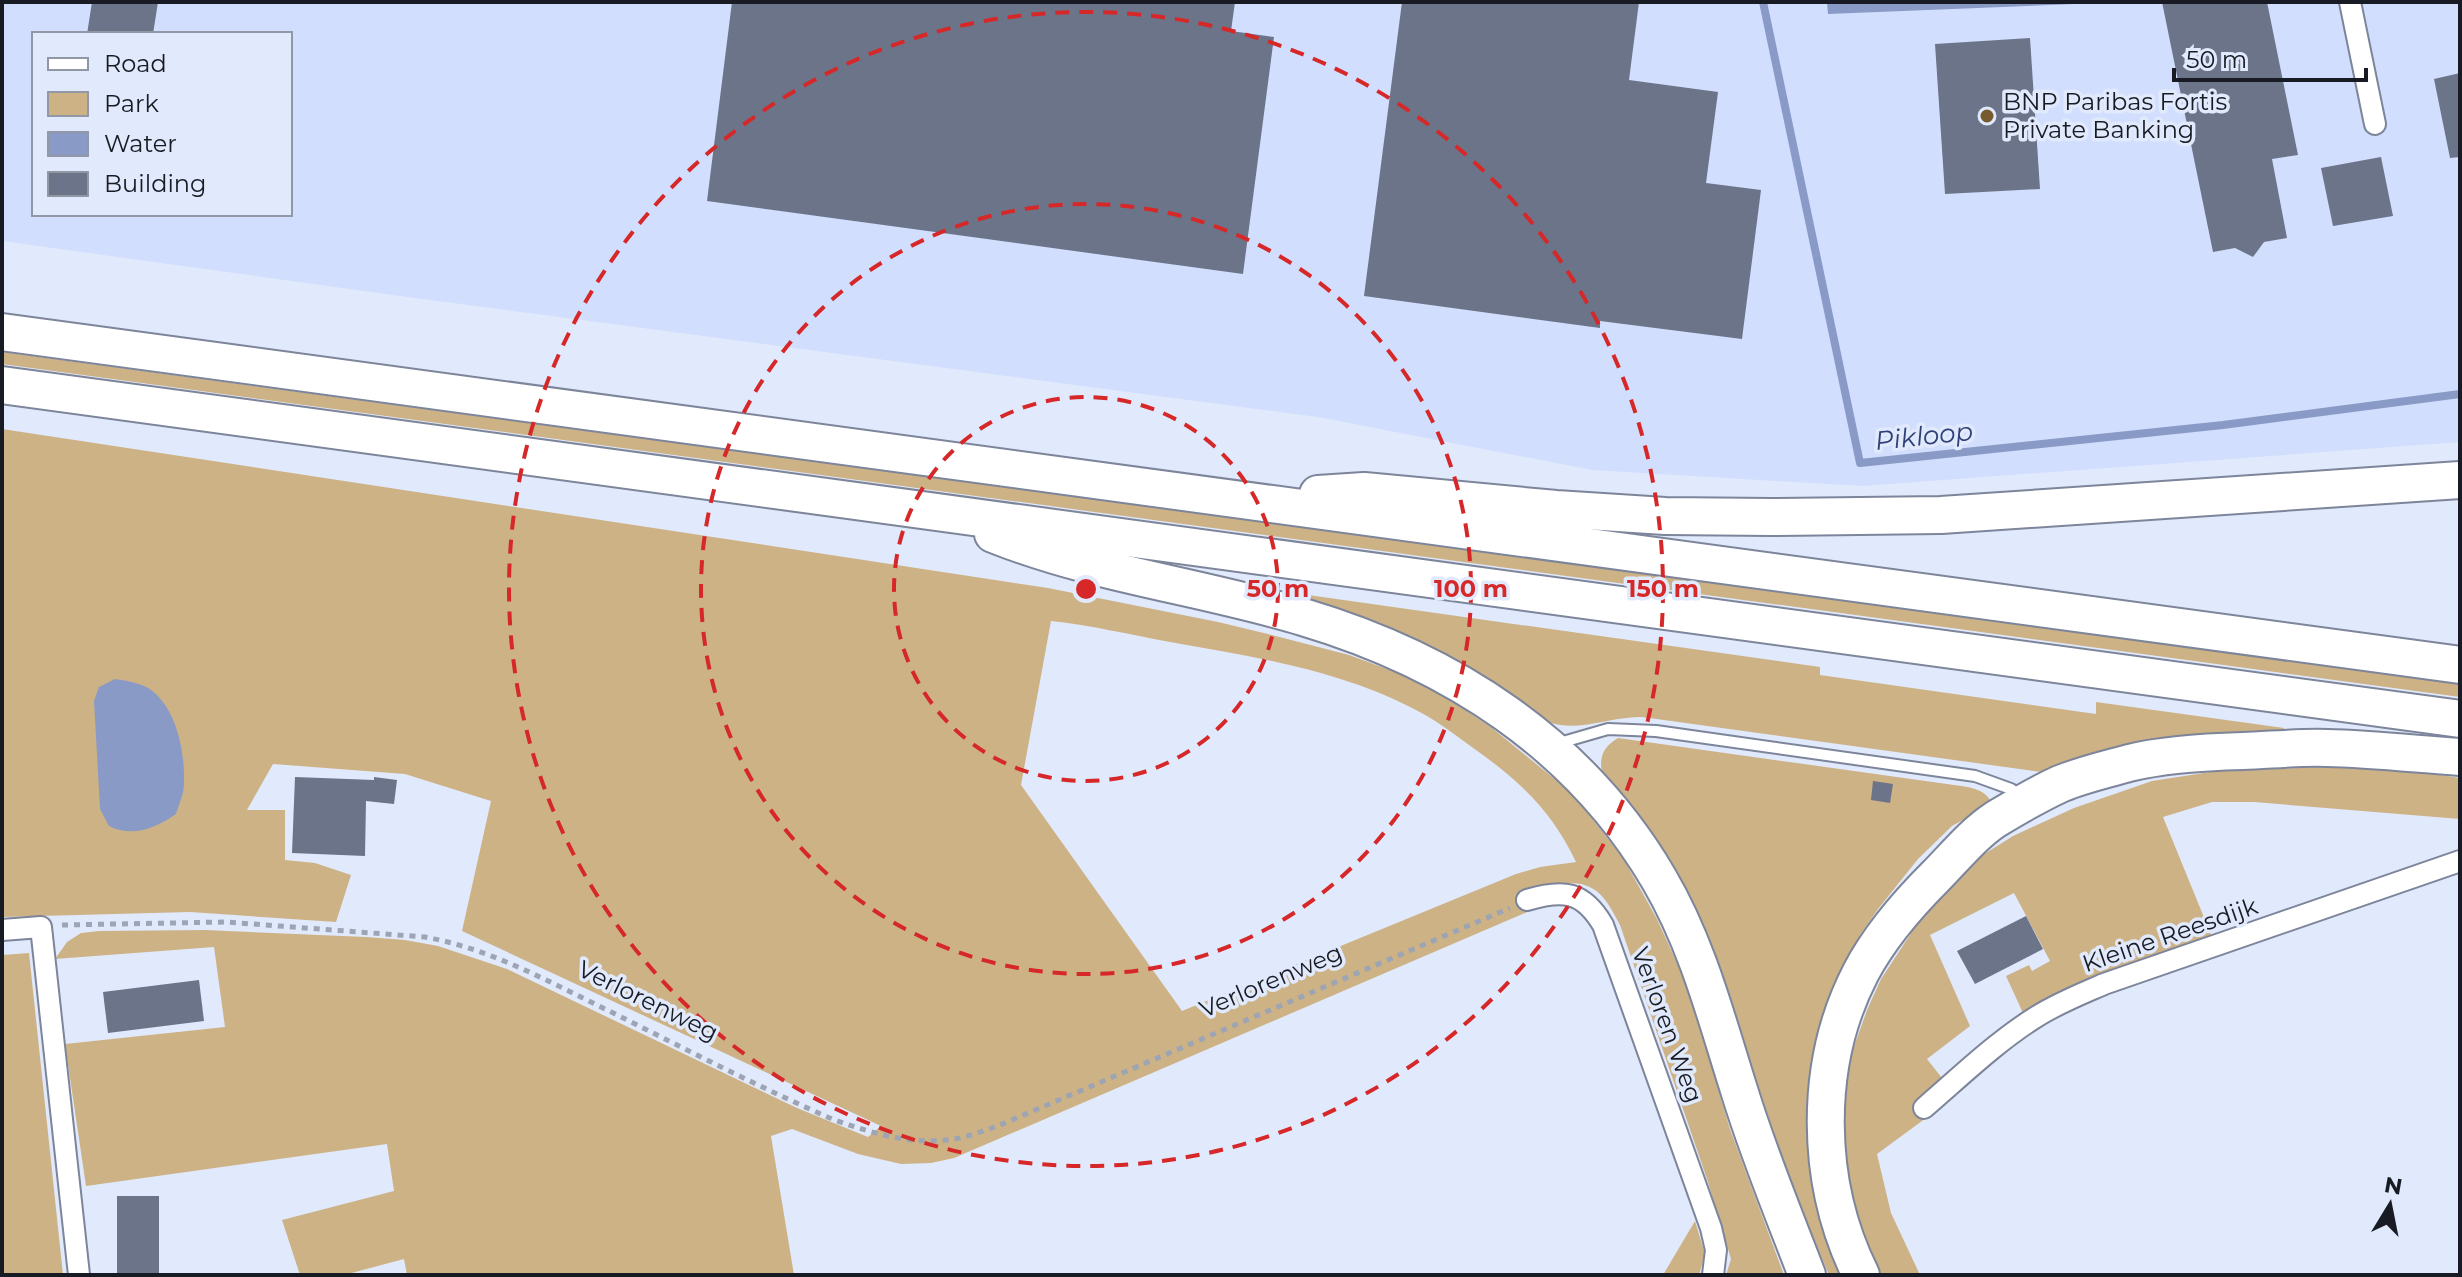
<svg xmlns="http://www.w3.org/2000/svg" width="2462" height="1277" font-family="Montserrat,sans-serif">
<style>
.built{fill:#d2defd;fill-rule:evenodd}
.green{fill:#cdb286;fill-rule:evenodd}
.water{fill:#8a9ac6}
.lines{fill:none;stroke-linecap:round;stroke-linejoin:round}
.stream{stroke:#8a9ac6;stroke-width:8}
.building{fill:#6c7489}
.service-casing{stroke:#7d859b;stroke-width:14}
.minor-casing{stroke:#7d859b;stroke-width:24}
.motorway-casing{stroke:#7d859b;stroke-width:40}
.path{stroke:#9da4b3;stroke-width:5;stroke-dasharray:6 6;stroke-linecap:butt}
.service{stroke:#fff;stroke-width:10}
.minor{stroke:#fff;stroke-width:20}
.motorway{stroke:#fff;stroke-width:36}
.ring{fill:none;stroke:#d62828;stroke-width:4;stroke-dasharray:14 10}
.poi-dot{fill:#755b2d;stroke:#e1e9fc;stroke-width:3}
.labels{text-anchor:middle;stroke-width:7;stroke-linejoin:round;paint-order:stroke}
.poi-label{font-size:24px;fill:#181b23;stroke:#e1e9fc;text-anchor:start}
.street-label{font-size:24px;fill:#181b23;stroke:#e1e9fc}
.water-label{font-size:26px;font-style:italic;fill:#2f3f78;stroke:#e1e9fc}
.centre{fill:#d62828;stroke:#e1e9fc;stroke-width:4}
.ring-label{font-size:24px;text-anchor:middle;font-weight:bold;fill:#d62828;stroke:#e1e9fc;stroke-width:7;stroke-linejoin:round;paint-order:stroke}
</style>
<rect width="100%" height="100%" fill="#e1e9fc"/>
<!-- built -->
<path class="built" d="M2,2h2458v440l-598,44 -270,-16 -274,-53 -918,-121 -398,-55zM34,34h256v180h-256z"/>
<!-- green -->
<g class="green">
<polygon points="2,352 2460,683 2460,697 2,364"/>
<path d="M2,429l1046,159 170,34 50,12 81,21 76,28 67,45 80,65 51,65 34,61 30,66 43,144 54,146h-58l5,-16 -23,-77 -88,-257c-13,-24 -21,-42 -51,-42 -17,0 -30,3 -44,9l7,18 -578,248 -23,5 -30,1 -43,-10 -66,-25 -21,7 23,139h-387l-3,-16 -60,16h-44l-18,-55 112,-29 -7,-47 -301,42 -21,-142 160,-17 -11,-80 -159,12 12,-17 14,-9 18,-2 106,-1 161,7 39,3 33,6 69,23 290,139 71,29 13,-11 -419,-195 29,-130 -86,-27 -132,-10 -26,46h38v50l30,3 36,12 -15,47 -146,-10 -188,5zM1051,621c40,4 80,14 119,21 81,14 167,28 240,65 24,11 45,28 66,43 45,32 76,62 100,112l-36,5 -24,7 -334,137 -161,-226z"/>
<path d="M1294,593l526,74v8l276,39v-12l188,26 -2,10 -226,36 -414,-57c-30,-1 -62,15 -91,6 -10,-3 -20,-10 -29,-16l-229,-103z"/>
<path d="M1618,738l336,47c13,2 31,3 37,17l-6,6 -33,18 -34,33 -40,50 -18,26 -19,35 -22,57 -12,69 3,39 35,140h-16l-37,-87 -68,-206 -122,-209c-3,-16 1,-26 16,-35z"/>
<polygon points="2323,767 2415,771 2460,778 2460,819 2254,802 2212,802 2163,817 2212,937 2093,977 2023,1013 2006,976 2029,965 2032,971 2050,961 2014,893 1930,935 1970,1026 1927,1059 1956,1096 1877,1154 1891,1213 1920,1275 1877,1275 1862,1242 1841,1156 1843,1105 1850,1058 1867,1010 1881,979 1925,912 1981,856 2013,836 2074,808 2152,781 2217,771"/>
<polygon points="29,953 63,1275 2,1275 2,955"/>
<polygon points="1695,1221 1705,1254 1699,1275 1663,1275"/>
</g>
<!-- water -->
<g class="water">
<polygon points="1827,2 2099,2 2099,3 1828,14"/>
<path d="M115,679c13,2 26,4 36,11 26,19 34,63 33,93 0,11 -5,21 -8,31 -20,14 -44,24 -67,12l-9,-17 -6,-108 5,-14z"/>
</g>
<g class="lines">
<!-- stream -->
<polyline class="stream" points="1763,2 1860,463 2223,425 2460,394"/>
</g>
<!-- building -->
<g class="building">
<polygon points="92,2 158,2 153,34 87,34"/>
<polygon points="732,2 1235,2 1231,31 1274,37 1243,274 707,201"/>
<polygon points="1402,2 1639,2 1629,80 1718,92 1706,183 1761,190 1742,339 1600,321 1600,328 1364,296"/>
<polygon points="2162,2 2267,2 2298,155 2272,159 2287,238 2264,242 2253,257 2235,248 2213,252"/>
<polygon points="2030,38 2040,189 1945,194 1935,44"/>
<polygon points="2460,73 2460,157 2450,158 2434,79"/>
<polygon points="2381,157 2393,216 2333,226 2321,168"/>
<polygon points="295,777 374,780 374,777 397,780 394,804 366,801 365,856 292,853"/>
<polygon points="1873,781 1893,784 1890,803 1871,800"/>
<polygon points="2026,916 2043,949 1975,984 1957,951"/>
<polygon points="199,980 204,1021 108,1033 103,992"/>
<rect x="117" y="1196" width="42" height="79"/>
</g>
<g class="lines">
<!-- service casing -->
<g class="service-casing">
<polyline id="service" points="1556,744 1608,729 1656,731 1975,776 2011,789 2022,797"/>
</g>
<!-- minor casing -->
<g class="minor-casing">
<g id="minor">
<polyline points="2350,2 2375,124"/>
<path d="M1527,900c36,-11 56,-9 76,25l108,303 5,22 -3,25"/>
<polyline points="2,930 41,927 79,1275"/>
<path d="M1924,1108c36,-31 72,-66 112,-91 22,-14 45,-23 68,-33l356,-123"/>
</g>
</g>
<!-- motorway casing -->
<g class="motorway-casing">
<g id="motorway">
<polyline points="2,332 2460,665"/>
<polyline points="2,385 2460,719"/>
<polyline points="1318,494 1364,491 1556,509 1665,516 1771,517 1941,515 2460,480"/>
<path d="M993,534c100,40 207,52 310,83 148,44 277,127 356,262 39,66 58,142 81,214 19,62 44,122 67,182"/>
<path d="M1861,1275c-46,-92 -48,-211 0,-303 19,-36 45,-66 74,-95 19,-19 38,-43 61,-58 20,-12 42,-25 64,-35 21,-9 47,-15 69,-21 36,-9 77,-11 114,-12 28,-1 56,-4 84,-3 45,1 89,6 133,9"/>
</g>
</g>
<!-- path -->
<path class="path" d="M62,925l164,-3 199,15c61,11 115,40 170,67 79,39 157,80 237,115 42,15 87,29 132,18 12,-3 24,-8 36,-12l510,-217"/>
<!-- service -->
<use href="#service" class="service"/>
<!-- minor -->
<use href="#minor" class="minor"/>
<!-- motorway -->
<use href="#motorway" class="motorway"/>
</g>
<!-- distance rings -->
<g class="ring">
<circle cx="1086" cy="589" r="192"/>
<circle cx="1086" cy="589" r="385"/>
<circle cx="1086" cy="589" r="577"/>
</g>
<!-- markers -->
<circle class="poi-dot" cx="1987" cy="116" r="8"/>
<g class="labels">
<!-- poi labels -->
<g class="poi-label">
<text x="2003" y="110">BNP Paribas Fortis<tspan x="2003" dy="28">Private Banking</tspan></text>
</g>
<!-- street labels -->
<g class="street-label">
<text transform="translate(2170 935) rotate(-19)" y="8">Kleine Reesdijk</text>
<text transform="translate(1271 981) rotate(-23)" y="8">Verlorenweg</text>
<text transform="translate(648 1001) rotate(26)" y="8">Verlorenweg</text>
<text transform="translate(1667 1025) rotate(70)" y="8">Verloren Weg</text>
</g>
<!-- water labels -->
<g class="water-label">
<text transform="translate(1924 436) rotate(-6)" y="9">Pikloop</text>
</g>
</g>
<circle cx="1086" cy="589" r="12" class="centre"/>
<g class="ring-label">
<text x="1278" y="597">50 m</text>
<text x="1471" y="597">100 m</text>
<text x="1663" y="597">150 m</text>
</g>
<!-- border -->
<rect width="2462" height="1277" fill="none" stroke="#181b23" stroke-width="8"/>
<!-- legend -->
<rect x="32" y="32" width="260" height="184" fill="#e1e9fc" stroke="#9197a5" stroke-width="2"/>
<rect x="48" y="58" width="40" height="12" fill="#ffffff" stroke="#9197a5" stroke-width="2"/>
<text x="104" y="72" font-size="24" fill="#181b23">Road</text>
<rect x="48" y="92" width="40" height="24" fill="#cdb286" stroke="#9197a5" stroke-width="2"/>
<text x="104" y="112" font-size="24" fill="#181b23">Park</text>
<rect x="48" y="132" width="40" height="24" fill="#8a9ac6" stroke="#9197a5" stroke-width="2"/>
<text x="104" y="152" font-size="24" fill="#181b23">Water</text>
<rect x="48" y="172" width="40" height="24" fill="#6c7489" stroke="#9197a5" stroke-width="2"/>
<text x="104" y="192" font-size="24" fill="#181b23">Building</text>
<!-- north arrow -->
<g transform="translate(2390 1205) rotate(10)" stroke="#e1e9fc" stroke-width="6" paint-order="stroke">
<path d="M0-6L14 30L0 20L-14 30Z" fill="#181b23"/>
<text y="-12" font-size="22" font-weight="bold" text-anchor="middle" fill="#181b23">N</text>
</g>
<!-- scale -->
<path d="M2174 68v12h192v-12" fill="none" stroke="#181b23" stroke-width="4"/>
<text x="2186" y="68" font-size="24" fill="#181b23" stroke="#e1e9fc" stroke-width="6" paint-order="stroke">50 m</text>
</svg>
